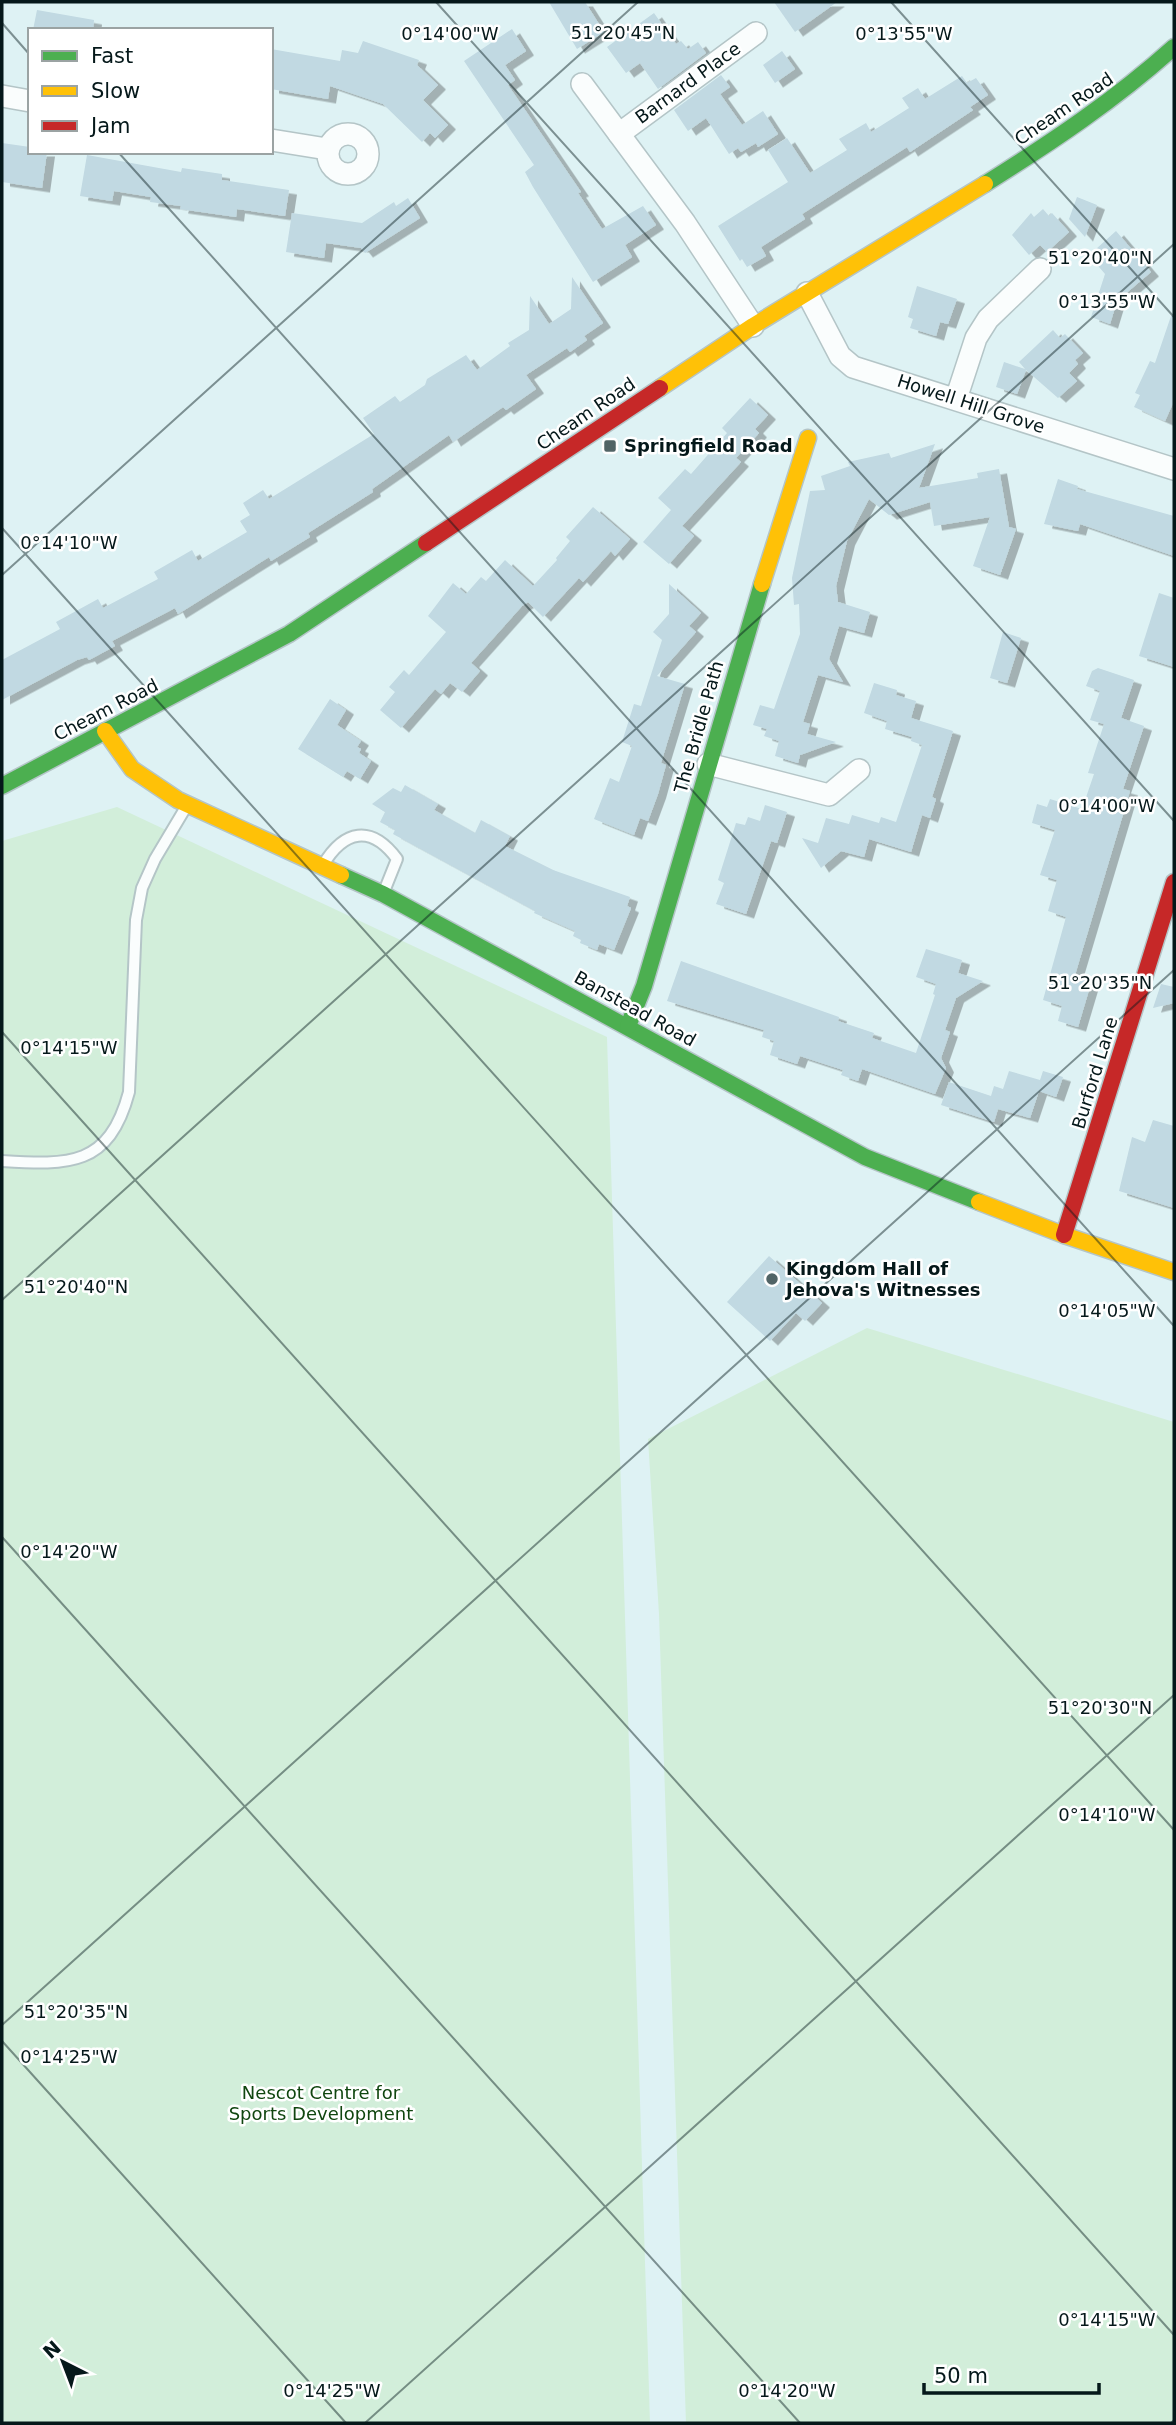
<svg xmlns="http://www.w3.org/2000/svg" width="1176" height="2425" font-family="'DejaVu Sans',sans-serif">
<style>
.green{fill:#d2eeda}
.building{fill:#c1d9e2;filter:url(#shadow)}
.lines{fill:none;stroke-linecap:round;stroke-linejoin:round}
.lane-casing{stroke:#b4c5c7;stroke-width:14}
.street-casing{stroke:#b4c5c7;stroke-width:24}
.fast-casing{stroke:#b4c5c7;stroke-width:19}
.slow-casing{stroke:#b4c5c7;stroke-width:19}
.jam-casing{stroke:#b4c5c7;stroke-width:19}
.lane{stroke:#fafdfd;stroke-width:10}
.street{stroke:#fafdfd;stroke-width:21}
.fast{stroke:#4caf50;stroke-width:16}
.slow{stroke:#ffc107;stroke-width:16}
.jam{stroke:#c62828;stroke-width:16}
.ticks{fill:none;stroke:#05181a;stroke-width:2;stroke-opacity:0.45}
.poi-dot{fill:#516466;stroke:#fff;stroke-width:2.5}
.labels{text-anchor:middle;stroke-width:5;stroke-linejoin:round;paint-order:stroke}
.street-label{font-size:18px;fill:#05181a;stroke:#fff}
.poi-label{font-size:18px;font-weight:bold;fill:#05181a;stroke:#fff;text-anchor:start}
.park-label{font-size:18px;fill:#10460f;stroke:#fff}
.ticks-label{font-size:18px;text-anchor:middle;fill:#05181a;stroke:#fff;stroke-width:5;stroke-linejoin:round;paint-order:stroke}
</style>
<defs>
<filter id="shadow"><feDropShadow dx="8" dy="4.5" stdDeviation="0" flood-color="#0004"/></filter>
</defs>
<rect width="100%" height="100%" fill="#def2f4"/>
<!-- green -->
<g class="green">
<polygon points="117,807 607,1037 650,2423 2,2423 2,841"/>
<polygon points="867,1328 1174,1422 1174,2423 686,2423 659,1614 648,1439"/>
</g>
<!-- building -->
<g class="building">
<polygon points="549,2 585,2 604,32 577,49"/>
<polygon points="774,2 837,2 795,32"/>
<polygon points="37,10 94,20 93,30 33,30"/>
<polygon points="654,13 676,44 681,41 688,49 698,42 706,53 658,89 640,63 626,73 607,47"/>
<polygon points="512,29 526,51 505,65 515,80 508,85 581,192 578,193 602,229 643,206 656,225 625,245 632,257 593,282 533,187 525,172 534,165 464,61"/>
<polygon points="363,41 419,60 417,65 438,85 423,100 448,125 435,138 430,133 422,142 383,104 330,86 328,99 271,89 271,49 340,61 342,50 358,53"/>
<polygon points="782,51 795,69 775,83 763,65"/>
<polygon points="721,75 730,87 720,94 742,125 763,111 778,134 758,147 756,143 741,152 738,148 729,154 706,118 688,131 674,110"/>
<polygon points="962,76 967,83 976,78 988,95 970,107 973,110 910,152 907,147 802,214 805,219 761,247 766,256 747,267 742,259 740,261 718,226 788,182 768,150 787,138 810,173 847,150 839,139 866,123 871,132 909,108 902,98 918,88 925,99"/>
<polygon points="2,143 30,147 30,152 47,152 42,188 2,182"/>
<polygon points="87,155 181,172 182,168 222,174 222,180 289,190 285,216 237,209 236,217 180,209 181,206 150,202 151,197 114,191 112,201 80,196"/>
<polygon points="1077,197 1097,205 1085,237 1069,219"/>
<polygon points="408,198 420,218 365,253 361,248 326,243 324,258 286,252 292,213 362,223 394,202 396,206"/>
<polygon points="1043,209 1049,216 1052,213 1069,232 1047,252 1040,245 1029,255 1012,235 1031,213 1034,217"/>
<polygon points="1116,231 1151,272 1117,301 1110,324 1091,317 1105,274 1094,261 1101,254 1096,249"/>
<polygon points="572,277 603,323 584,336 587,340 570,352 567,348 526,375 536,389 506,410 503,407 453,442 449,435 372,489 373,492 308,533 310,537 271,561 269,557 178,614 175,608 112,641 115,646 89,660 87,657 77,660 2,700 2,660 60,629 56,622 98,599 103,608 158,579 154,572 192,550 198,561 247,532 240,521 250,515 243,503 263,490 269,499 374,434 363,418 395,396 400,402 425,385 427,379 466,355 477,370 510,346 508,343 529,330 530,296 549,324 571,309"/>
<polygon points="917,286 957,299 948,324 940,322 936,336 910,328 913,319 908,317"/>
<polygon points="1171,316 1174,316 1174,401 1165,421 1134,407 1140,395 1135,393 1150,361 1155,363"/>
<polygon points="1053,330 1060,338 1065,334 1083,353 1075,360 1078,364 1069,373 1077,381 1058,398 1026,370 1017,394 996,387 1004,362 1025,369 1019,362"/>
<polygon points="750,398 768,415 755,429 759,433 736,458 741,462 682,526 694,536 669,564 643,542 671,510 658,498 685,469 691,474 727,433 722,428"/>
<polygon points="935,444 919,488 978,478 977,473 999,469 1009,527 1016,529 1000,575 973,566 990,517 934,526 930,502 889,515 869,499 847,541 836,586 838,602 870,612 864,633 839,626 829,659 843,682 818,675 803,722 810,724 807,734 836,742 800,755 798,763 775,756 779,741 764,736 767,729 753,725 760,705 774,709 800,634 799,604 794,605 792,578 810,491 825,490 821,476 850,466 848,462 889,453 891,458"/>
<polygon points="1058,479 1078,486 1077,489 1174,516 1174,556 1080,524 1078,531 1044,524"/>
<polygon points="593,507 630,539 615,556 611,551 583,582 579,578 543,617 528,602 522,606 471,663 480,671 462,692 450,683 441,694 435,689 401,728 380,710 395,692 389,687 404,670 409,675 446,632 428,616 453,583 466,594 481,577 486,581 505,560 533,586 557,560 556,558 570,541 566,537"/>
<polygon points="669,584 701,613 689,626 696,632 657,676 685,684 661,763 666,765 658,794 648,821 640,818 634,835 594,819 610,778 619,782 632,746 622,742 634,704 641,706 662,640 653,632 669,614"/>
<polygon points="1159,593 1174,598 1174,667 1139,656"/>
<polygon points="1003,632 1021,638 1007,683 990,678"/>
<polygon points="1098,668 1134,680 1121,718 1144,726 1123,789 1130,791 1075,975 1092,980 1078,1027 1058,1021 1062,1006 1043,1000 1066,917 1048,911 1057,880 1040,875 1055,830 1032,823 1037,804 1047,807 1050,799 1082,809 1094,774 1088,773 1104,724 1090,720 1100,691 1086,686 1092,671"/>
<polygon points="874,683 897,690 896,695 916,701 911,718 953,731 932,797 936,799 930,818 922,815 911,852 869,839 864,857 841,851 821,868 802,838 818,843 826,818 849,824 852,815 879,823 881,817 896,822 922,745 911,741 912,737 885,729 887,721 864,713"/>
<polygon points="330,699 346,710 337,725 361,741 357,747 361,749 359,753 371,761 360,779 347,771 343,777 298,749"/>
<polygon points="405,785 438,804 434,810 475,833 481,820 510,836 505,846 553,870 630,897 627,906 631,908 614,950 599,944 597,950 580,943 581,940 573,936 575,931 534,913 535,911 393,834 395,830 380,822 385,812 372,804 393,788 401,792"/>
<polygon points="765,805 787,812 777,843 771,841 746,914 716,904 724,883 718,880 736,823 745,825 748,817 760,821"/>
<polygon points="926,949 962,960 958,973 983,981 956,998 945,1030 950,1032 941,1058 946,1068 935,1094 862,1069 858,1081 841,1075 843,1070 800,1056 797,1064 770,1055 774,1041 762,1037 764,1030 667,1001 681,961 839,1017 838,1021 874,1033 872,1038 916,1053 935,995 933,994 936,984 916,977"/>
<polygon points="1161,984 1174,987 1174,1003 1153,1008"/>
<polygon points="1009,1071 1040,1080 1043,1071 1063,1077 1056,1097 1039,1091 1030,1118 998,1109 994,1122 941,1105 949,1082 991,1096 994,1086 1003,1089"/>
<polygon points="1153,1120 1174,1126 1174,1208 1119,1191 1132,1137 1145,1142"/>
<polygon points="769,1256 822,1303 805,1321 796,1313 770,1341 727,1302"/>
</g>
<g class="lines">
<!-- lane casing -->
<g class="lane-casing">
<g id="lane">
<path d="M323,865c21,-35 48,-41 74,-6l-14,35"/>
<path d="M2,1161c67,4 107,6 127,-69l7,-172 6,-32 13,-29 31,-52"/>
</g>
</g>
<!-- street casing -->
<g class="street-casing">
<g id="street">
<polyline points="582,84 685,223 753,326"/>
<polyline points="2,96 30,101"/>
<circle cx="348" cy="154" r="20"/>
<polyline points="619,134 756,33"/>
<polyline points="271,140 327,149"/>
<polyline points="807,293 840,356 853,367 1174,469"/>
<polyline points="956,399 976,338 988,319 1040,269"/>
<polyline points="708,764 829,795 859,770"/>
</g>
</g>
<!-- fast casing -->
<g class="fast-casing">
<g id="fast">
<path d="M985,184c67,-42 130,-84 189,-137"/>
<polyline points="2,786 289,634 426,543"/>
<polyline points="341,875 383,894 865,1157 979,1202"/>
<polyline points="628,1026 644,986 762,584"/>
</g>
</g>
<!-- slow casing -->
<g class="slow-casing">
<g id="slow">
<polyline points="660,388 753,326 985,184"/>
<polyline points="762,584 808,438"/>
<polyline points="105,731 132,769 178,800 341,875"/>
<polyline points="979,1202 1064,1235 1174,1272"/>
</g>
</g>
<!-- jam casing -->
<g class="jam-casing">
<g id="jam">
<polyline points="426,543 660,388"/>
<polyline points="1064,1235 1174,882"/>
</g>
</g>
<!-- lane -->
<use href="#lane" class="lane"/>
<!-- street -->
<use href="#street" class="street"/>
<!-- fast -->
<use href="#fast" class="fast"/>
<!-- slow -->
<use href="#slow" class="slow"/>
<!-- jam -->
<use href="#jam" class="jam"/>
</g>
<!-- ticks -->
<path class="ticks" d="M436,2l738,819M891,2l283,315M2,23l28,32M118,152l1056,1174M2,528l1172,1302M2,575l636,-573M2,1032l1172,1303M2,1300l1172,-1056M2,1537l798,886M2,2025l1172,-1055M2,2041l344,382M365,2423l809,-728M1171,2423l3,-3"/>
<!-- markers -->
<g class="poi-dot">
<rect x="603" y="439" width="14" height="14" rx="3.5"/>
<circle cx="772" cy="1279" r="7"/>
</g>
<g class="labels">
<!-- street labels -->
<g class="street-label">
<text transform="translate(688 83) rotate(-36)" y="6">Barnard Place</text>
<text transform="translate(1064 109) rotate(-34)" y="6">Cheam Road</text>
<text transform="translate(971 404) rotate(18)" y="6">Howell Hill Grove</text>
<text transform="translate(586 414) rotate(-34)" y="6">Cheam Road</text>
<text transform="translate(106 710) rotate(-27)" y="6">Cheam Road</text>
<text transform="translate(699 727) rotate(-74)" y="6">The Bridle Path</text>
<text transform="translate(635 1009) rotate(29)" y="6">Banstead Road</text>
<text transform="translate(1095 1073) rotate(-73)" y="6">Burford Lane</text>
</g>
<!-- poi labels -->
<g class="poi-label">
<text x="624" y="452">Springfield Road</text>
<text x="786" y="1275">Kingdom Hall of<tspan x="786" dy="21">Jehova's Witnesses</tspan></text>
</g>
<!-- park labels -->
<g class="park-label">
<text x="321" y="2099">Nescot Centre for<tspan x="321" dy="21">Sports Development</tspan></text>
</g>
</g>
<g class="ticks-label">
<text x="623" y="39">51°20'45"N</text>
<text x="904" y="40">0°13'55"W</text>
<text x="450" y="40">0°14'00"W</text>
<text x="1100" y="264">51°20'40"N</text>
<text x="1107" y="308">0°13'55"W</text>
<text x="69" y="549">0°14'10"W</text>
<text x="1107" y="812">0°14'00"W</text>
<text x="1100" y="989">51°20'35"N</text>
<text x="69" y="1054">0°14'15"W</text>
<text x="76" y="1293">51°20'40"N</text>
<text x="1107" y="1317">0°14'05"W</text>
<text x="69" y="1558">0°14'20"W</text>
<text x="1100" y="1714">51°20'30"N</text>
<text x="1107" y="1821">0°14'10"W</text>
<text x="76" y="2018">51°20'35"N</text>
<text x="69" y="2063">0°14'25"W</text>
<text x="1107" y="2326">0°14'15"W</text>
<text x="332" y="2397">0°14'25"W</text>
<text x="787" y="2397">0°14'20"W</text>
</g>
<!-- border -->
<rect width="1176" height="2425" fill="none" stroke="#05181a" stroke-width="7"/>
<!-- legend -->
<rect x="28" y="28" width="245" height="126" fill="#ffffff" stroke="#9ba3a3" stroke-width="2"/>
<rect x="42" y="51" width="35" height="10" fill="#4caf50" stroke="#9ba3a3" stroke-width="2"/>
<text x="91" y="63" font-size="21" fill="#05181a">Fast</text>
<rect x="42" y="86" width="35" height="10" fill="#ffc107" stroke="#9ba3a3" stroke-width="2"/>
<text x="91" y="98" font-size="21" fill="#05181a">Slow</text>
<rect x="42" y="121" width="35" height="10" fill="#c62828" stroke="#9ba3a3" stroke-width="2"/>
<text x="91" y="133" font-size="21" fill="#05181a">Jam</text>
<!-- north arrow -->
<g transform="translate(63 2362) rotate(318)" stroke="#ffffff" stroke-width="5" paint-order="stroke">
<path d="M0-5L12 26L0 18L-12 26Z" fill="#05181a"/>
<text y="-10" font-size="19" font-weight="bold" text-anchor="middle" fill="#05181a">N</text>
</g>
<!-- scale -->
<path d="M924 2383v10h175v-10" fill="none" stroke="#05181a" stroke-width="3.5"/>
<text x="934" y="2383" font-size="21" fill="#05181a" stroke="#ffffff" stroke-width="5" paint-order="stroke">50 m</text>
</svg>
